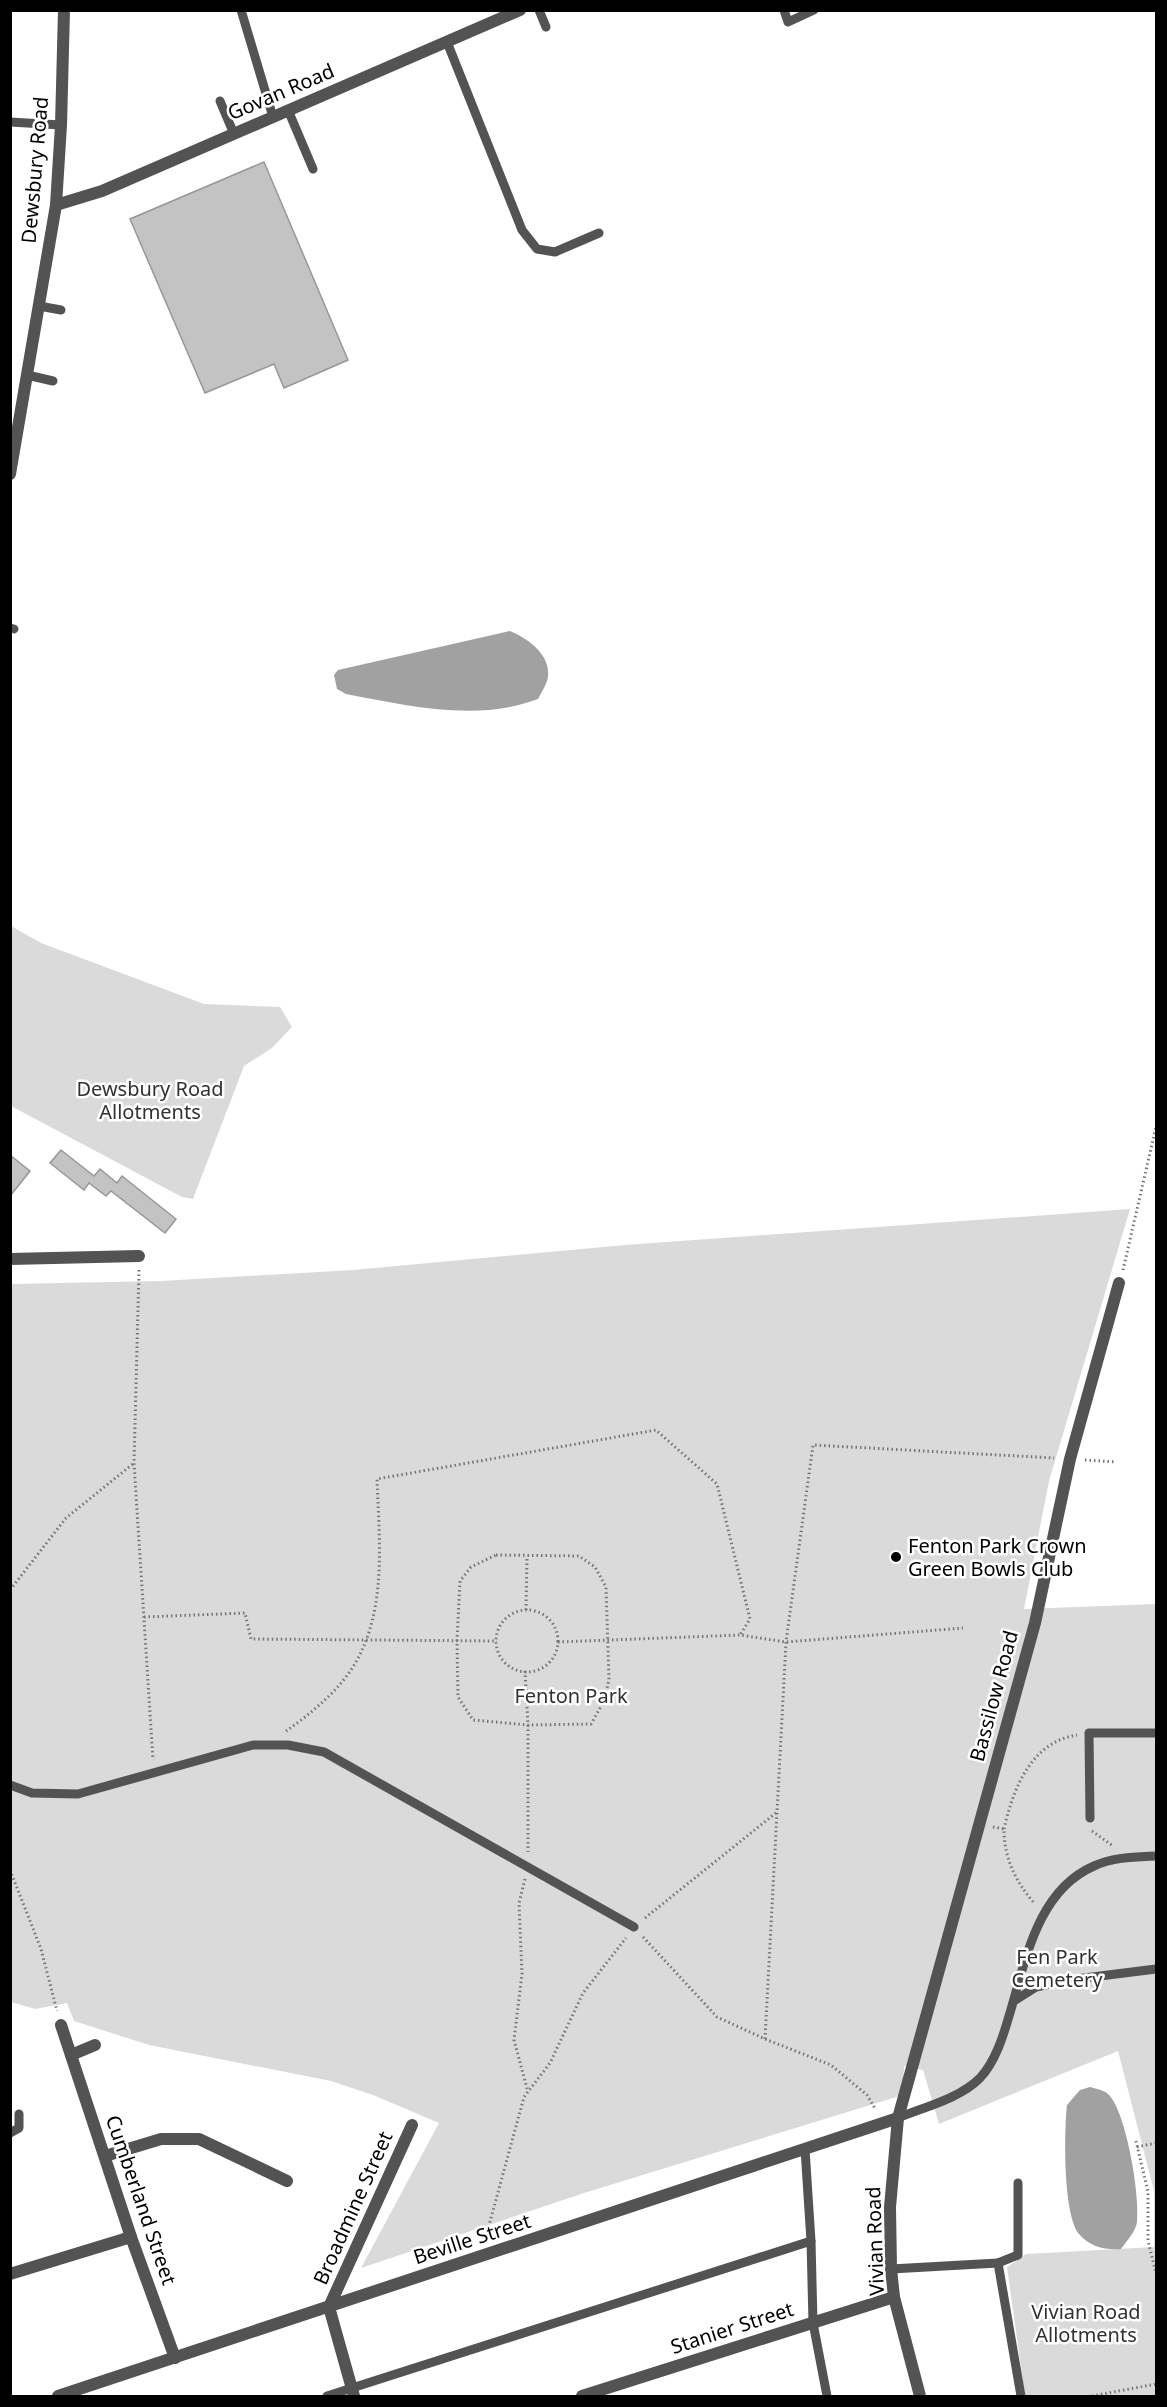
<svg xmlns="http://www.w3.org/2000/svg" width="1167" height="2407" font-family="'Noto Sans',sans-serif">
<style>
.green{fill:#dadada}
.water{fill:#a1a1a1}
.building{fill:#c3c3c3;stroke:#979797;stroke-width:1.5}
.lines{fill:none;stroke-linecap:round;stroke-linejoin:round}
.path{stroke:#757575;stroke-width:3;stroke-dasharray:1.5 3;stroke-linecap:butt}
.service{stroke:#535353;stroke-width:9}
.minor{stroke:#535353;stroke-width:12}
.poi-dot{fill:#000;stroke:#fff;stroke-width:2}
.labels{text-anchor:middle;stroke-width:5;stroke-linejoin:round;paint-order:stroke}
.street-label{font-size:20px;fill:#000;stroke:#fff}
.park-label{font-size:20px;fill:#313131;stroke:#fff}
.poi-label{font-size:20px;fill:#000;stroke:#fff;text-anchor:start}
</style>
<rect width="100%" height="100%" fill="#fff"/>
<!-- green -->
<g class="green">
<polygon points="11,926 41,943 204,1004 280,1007 292,1027 272,1048 244,1066 193,1199 182,1197 11,1106"/>
<polygon points="1130,1209 1049,1481 1024,1609 1156,1604 1156,2396 1025,2396 1007,2267 1026,2254 1154,2247 1154,2191 1118,2051 939,2124 923,2070 904,2066 903,2095 584,2193 361,2268 439,2123 373,2095 331,2081 149,2045 74,2021 67,2003 35,2009 11,2002 11,1284 161,1281 353,1270 625,1245"/>
</g>
<!-- water -->
<g class="water">
<path d="M510,631c19,8 44,26 37,50 -2,6 -6,12 -9,18 -61,23 -129,7 -192,-5l-9,-5 -3,-14 4,-5z"/>
<path d="M1090,2087c7,2 15,3 20,9 17,21 30,99 27,126 -1,9 -11,20 -16,27 -16,1 -31,-2 -42,-15 -16,-19 -15,-103 -12,-129l13,-15z"/>
</g>
<!-- building -->
<g class="building">
<polygon points="264,162 348,360 284,388 274,364 205,393 130,219"/>
<polygon points="61,1150 94,1176 100,1169 117,1183 122,1176 176,1219 165,1233 111,1191 106,1196 89,1183 84,1190 50,1163"/>
<polygon points="10,1155 30,1171 10,1196"/>
</g>
<g class="lines">
<!-- path -->
<g class="path">
<polyline points="139,1270 134,1463 153,1760"/>
<polyline points="1123,1270 1156,1127"/>
<polyline points="1085,1460 1116,1462"/>
<polygon points="496,1555 579,1556 595,1567 606,1587 609,1680 604,1701 591,1724 528,1725 473,1720 458,1697 457,1640 460,1581 471,1567"/>
<polyline points="10,1590 66,1518 134,1463"/>
<polyline points="526,1610 527,1556"/>
<circle cx="527" cy="1641" r="31"/>
<polyline points="144,1617 245,1613 251,1639 497,1641"/>
<polyline points="558,1642 740,1635 786,1642 963,1628"/>
<polyline points="525,1671 528,1725 528,1852"/>
<path d="M286,1731c26,-18 56,-43 71,-71 30,-54 22,-122 20,-181l279,-49 61,54 33,135 -10,16"/>
<path d="M993,1827l11,2c0,30 12,53 31,75"/>
<path d="M1004,1829c9,-40 27,-87 73,-94"/>
<polyline points="1092,1831 1113,1846"/>
<polyline points="10,1870 41,1949 57,2011"/>
<polyline points="525,1879 519,1903 522,1974 514,2040 528,2092"/>
<polyline points="645,1918 777,1812"/>
<polyline points="643,1937 717,2017 765,2039 831,2065 867,2095 876,2110"/>
<polyline points="765,2039 786,1642 813,1445 1054,1458"/>
<polyline points="1136,2141 1148,2192 1148,2241 1156,2273"/>
<polyline points="1137,2147 1156,2143"/>
<polyline points="485,2240 524,2097 550,2063 583,1993 626,1938"/>
<polyline points="1092,2396 1156,2384"/>
</g>
<!-- service -->
<g class="service">
<polyline points="241,10 273,117"/>
<polyline points="539,10 546,27"/>
<polyline points="784,10 788,22 814,10"/>
<polyline points="447,42 522,230 537,249 555,252 599,233"/>
<polyline points="220,101 234,134"/>
<polyline points="288,110 313,169"/>
<polyline points="10,122 61,125"/>
<polyline points="39,306 61,310"/>
<polyline points="27,375 53,381"/>
<polyline points="10,628 14,629"/>
<polyline points="10,1785 32,1793 78,1794 253,1745 288,1745 324,1752 634,1927"/>
<polyline points="1090,1818 1089,1733 1156,1733"/>
<polyline points="1014,2001 1036,1987 1068,1980 1156,1969"/>
<path d="M898,2118c26,-11 61,-19 82,-40 15,-16 23,-41 29,-62 16,-52 27,-125 85,-150 20,-9 41,-9 62,-10"/>
<polyline points="10,2133 19,2128 19,2114"/>
<polyline points="805,2149 811,2241 813,2323 827,2396"/>
<polyline points="1018,2183 1018,2255 998,2263 1021,2396"/>
<polyline points="891,2269 998,2263"/>
<polyline points="327,2396 811,2241"/>
</g>
<!-- minor -->
<g class="minor">
<polyline points="56,205 102,191 520,10"/>
<polyline points="10,474 56,205 61,125 64,10"/>
<polyline points="10,1259 139,1256"/>
<polyline points="61,2025 131,2237 175,2358"/>
<polyline points="71,2055 95,2045"/>
<polyline points="105,2156 161,2139 199,2139 287,2181"/>
<polyline points="10,2274 131,2237"/>
<polyline points="58,2396 898,2118"/>
<polyline points="354,2396 329,2307 412,2125"/>
<polyline points="582,2396 894,2297"/>
<polyline points="920,2396 894,2297 891,2269 890,2207 898,2118 1035,1623 1070,1459 1119,1283"/>
</g>
</g>
<!-- markers -->
<circle class="poi-dot" cx="896" cy="1557" r="6"/>
<g class="labels">
<!-- street labels -->
<g class="street-label">
<text transform="translate(281 92) rotate(-23)" y="7">Govan Road</text>
<text transform="translate(35 170) rotate(-85)" y="7">Dewsbury Road</text>
<text transform="translate(994 1696) rotate(-75)" y="7">Bassilow Road</text>
<text transform="translate(141 2200) rotate(71)" y="7">Cumberland Street</text>
<text transform="translate(353 2208) rotate(-66)" y="7">Broadmine Street</text>
<text transform="translate(472 2239) rotate(-18)" y="7">Beville Street</text>
<text transform="translate(875 2241) rotate(-92)" y="7">Vivian Road</text>
<text transform="translate(732 2328) rotate(-18)" y="7">Stanier Street</text>
</g>
<!-- park labels -->
<g class="park-label">
<text x="150" y="1096">Dewsbury Road<tspan x="150" dy="23">Allotments</tspan></text>
<text x="571" y="1703">Fenton Park</text>
<text x="1057" y="1964">Fen Park<tspan x="1057" dy="23">Cemetery</tspan></text>
<text x="1086" y="2319">Vivian Road<tspan x="1086" dy="23">Allotments</tspan></text>
</g>
<!-- poi labels -->
<g class="poi-label">
<text x="908" y="1553">Fenton Park Crown<tspan x="908" dy="23">Green Bowls Club</tspan></text>
</g>
</g>
<!-- border -->
<rect width="1167" height="2407" fill="none" stroke="#000000" stroke-width="24"/>
</svg>
